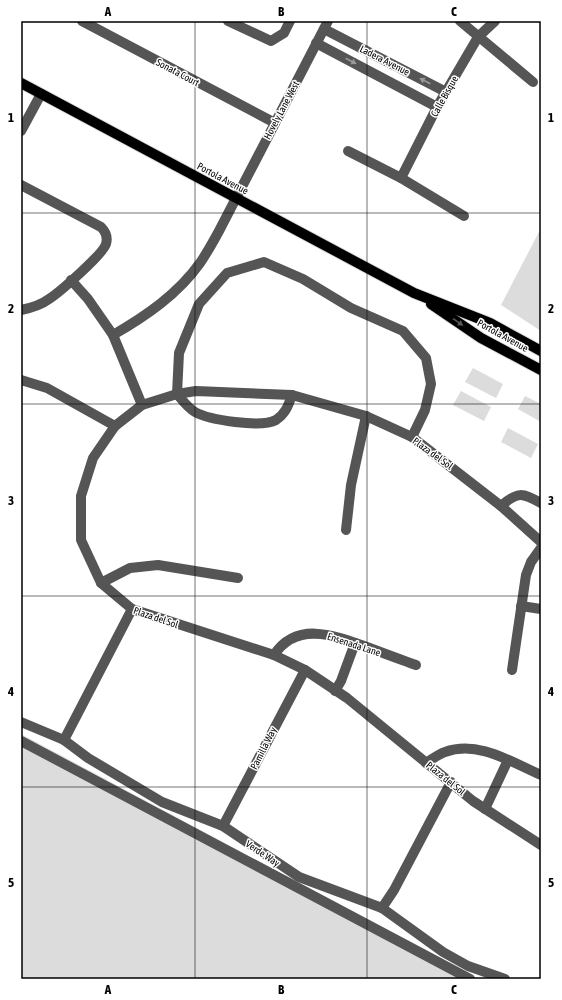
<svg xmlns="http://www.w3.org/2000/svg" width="562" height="1000" font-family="'Asap Condensed',sans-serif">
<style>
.green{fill:#dcdcdc}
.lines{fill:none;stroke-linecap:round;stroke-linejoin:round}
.major-casing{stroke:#dbdbdb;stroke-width:12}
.minor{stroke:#555;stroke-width:10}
.major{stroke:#000;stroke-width:10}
.oneway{fill:#999}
.oneway2{fill:#595959}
.grid{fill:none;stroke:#000;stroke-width:1;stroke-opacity:0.55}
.labels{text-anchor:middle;stroke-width:3;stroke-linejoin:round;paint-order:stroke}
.street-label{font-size:10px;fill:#000;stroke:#fff}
.neatline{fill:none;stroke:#000;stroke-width:1.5}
.grid-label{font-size:13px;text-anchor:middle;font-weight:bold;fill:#000}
</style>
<rect width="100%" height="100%" fill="#fff"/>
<!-- green -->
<g class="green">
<polygon points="541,228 541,331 501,305"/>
<polygon points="473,368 503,384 496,398 465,382"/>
<polygon points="461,391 491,407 484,421 453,405"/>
<polygon points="525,396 541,404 541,422 518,409"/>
<polygon points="508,428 538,444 531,458 501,442"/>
<polygon points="21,734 479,979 21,979"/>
</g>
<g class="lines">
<!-- major casing -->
<g class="major-casing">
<g id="major">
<polyline points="21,83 414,293 490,323 541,351"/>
<polyline points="431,304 481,338 541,370"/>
</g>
</g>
<!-- minor -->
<g class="minor">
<polyline points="82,21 275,123"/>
<polyline points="228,21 271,41 284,33 290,21"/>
<polyline points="460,21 533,82"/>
<polyline points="324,29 446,92"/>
<polyline points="316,43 437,107"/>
<polyline points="21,131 41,94"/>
<polyline points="348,151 401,178 464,216"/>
<polyline points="401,178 437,107 478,37 495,21"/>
<path d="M21,185l80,42c5,5 7,10 5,17 -3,10 -46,48 -57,55 -8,6 -18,9 -28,11"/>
<polyline points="71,280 88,299 113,335 142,405"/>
<path d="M113,335c33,-19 65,-41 87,-72 7,-10 13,-21 19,-32l109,-210"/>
<polyline points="21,380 47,388 115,426"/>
<path d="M292,395c-4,11 -6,18 -16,25 -15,8 -67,0 -81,-8 -7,-4 -13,-12 -18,-18l2,-41 20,-49 28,-31 37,-11 39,17 48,29 52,23 23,27 5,26 -6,26 -13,27"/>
<path d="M501,506c17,-15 21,-13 40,-3"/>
<polyline points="346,530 351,485 366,416"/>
<polyline points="541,542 501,506 412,437 366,416 292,395 196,391 177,394 142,405 115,426 93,458 81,496 81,540 101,583 132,609 274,655 305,670 347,698 473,801 541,845"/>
<polyline points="101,583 130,568 158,565 238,578"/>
<polyline points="521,606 541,609"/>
<path d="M274,655c23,-35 62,-19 93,-8 16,6 32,12 49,18"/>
<polyline points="512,670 526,575 531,562 541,548"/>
<polyline points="335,691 341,681 355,643"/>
<polyline points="21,722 64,740 88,758 162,802 223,826 299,877 382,908 443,952 468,966 505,979"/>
<polyline points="64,740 132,609"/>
<polyline points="21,741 470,979"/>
<path d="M426,763c6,-4 13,-9 19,-11 33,-12 66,10 96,23"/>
<polyline points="485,809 508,760"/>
<polyline points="223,826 305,670"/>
<polyline points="382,908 394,890 451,782"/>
</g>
<!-- major -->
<use href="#major" class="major"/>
</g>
<!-- one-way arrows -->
<defs><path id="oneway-solid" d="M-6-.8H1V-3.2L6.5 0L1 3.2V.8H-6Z"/></defs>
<g class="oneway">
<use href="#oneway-solid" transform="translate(351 61) rotate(28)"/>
<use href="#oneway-solid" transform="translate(425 81) rotate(-153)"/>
</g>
<use class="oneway2" href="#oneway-solid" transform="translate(458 322) rotate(34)"/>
<!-- grid -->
<path class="grid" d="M195,21v958M367,21v958M21,213h520M21,404h520M21,596h520M21,787h520"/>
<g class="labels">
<!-- street labels -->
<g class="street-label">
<text transform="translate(385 60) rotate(27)" y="4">Ladera Avenue</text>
<text transform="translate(178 72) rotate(28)" y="4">Sonata Court</text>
<text transform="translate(444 96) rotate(-61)" y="4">Calle Bisque</text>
<text transform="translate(281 110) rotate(-62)" y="4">Hovely Lane West</text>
<text transform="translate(223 178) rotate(28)" y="4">Portola Avenue</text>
<text transform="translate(503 335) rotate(29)" y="4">Portola Avenue</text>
<text transform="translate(433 453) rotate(36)" y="4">Plaza del Sol</text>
<text transform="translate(156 617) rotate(19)" y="4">Plaza del Sol</text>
<text transform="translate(354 644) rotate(18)" y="4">Ensenada Lane</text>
<text transform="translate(263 748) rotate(-63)" y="4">Pamilla Way</text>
<text transform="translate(446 778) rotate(39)" y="4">Plaza del Sol</text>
<text transform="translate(263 853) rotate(34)" y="4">Verde Way</text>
</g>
</g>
<!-- border -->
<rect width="562" height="1000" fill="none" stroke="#ffffff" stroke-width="44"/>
<rect x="22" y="22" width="518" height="956" class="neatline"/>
<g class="grid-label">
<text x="108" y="16">A</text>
<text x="281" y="16">B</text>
<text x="454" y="16">C</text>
<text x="11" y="122">1</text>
<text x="551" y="122">1</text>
<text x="11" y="313">2</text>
<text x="551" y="313">2</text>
<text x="11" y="505">3</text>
<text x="551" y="505">3</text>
<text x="11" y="696">4</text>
<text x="551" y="696">4</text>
<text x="11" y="887">5</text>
<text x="551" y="887">5</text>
<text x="108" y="994">A</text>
<text x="281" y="994">B</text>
<text x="454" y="994">C</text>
</g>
</svg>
